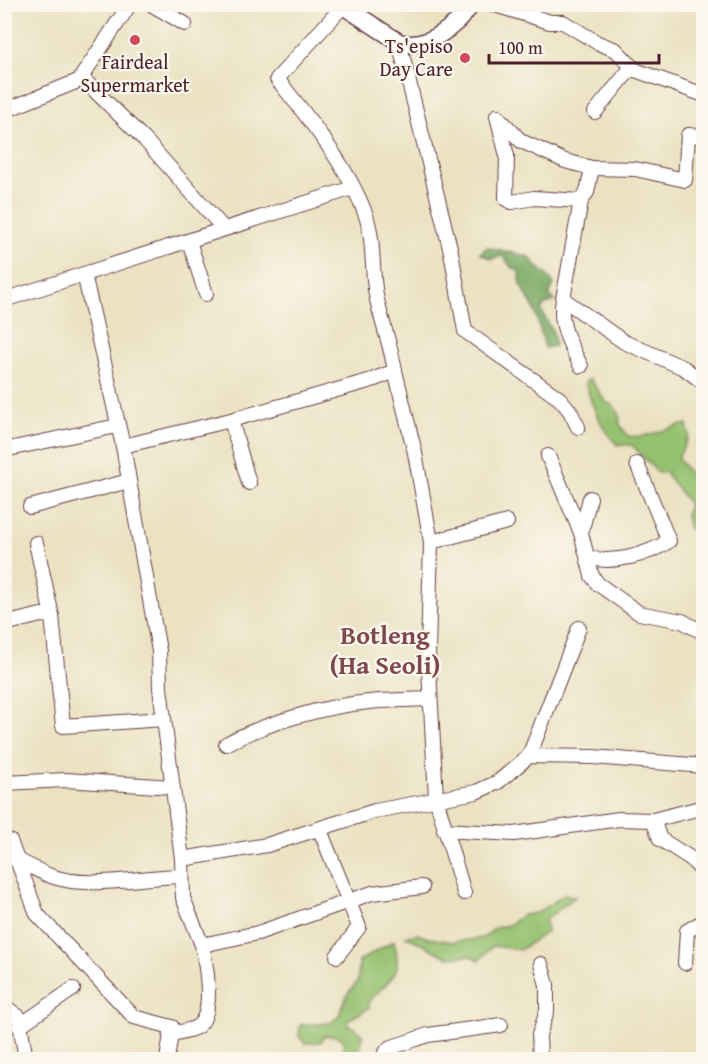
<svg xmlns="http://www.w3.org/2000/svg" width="708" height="1064" font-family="'Gentium Book Plus',serif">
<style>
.green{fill:#95c16f;stroke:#70704d;stroke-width:1.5}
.forest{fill:#78a762;stroke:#616346;stroke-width:1.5}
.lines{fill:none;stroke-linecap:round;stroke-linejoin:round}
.minor-casing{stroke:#623c42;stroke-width:16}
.major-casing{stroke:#623c42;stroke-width:19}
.minor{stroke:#fff;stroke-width:14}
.major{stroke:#fff;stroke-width:16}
.poi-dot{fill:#d1495b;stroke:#fbf7ec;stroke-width:2}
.labels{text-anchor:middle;stroke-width:4.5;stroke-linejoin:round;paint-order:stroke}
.poi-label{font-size:20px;fill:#4a1f2b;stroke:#fbf7ec;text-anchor:end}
.district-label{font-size:26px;font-weight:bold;fill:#7e484d;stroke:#fbf7ec}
</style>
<rect width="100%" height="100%" fill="#fbf7ec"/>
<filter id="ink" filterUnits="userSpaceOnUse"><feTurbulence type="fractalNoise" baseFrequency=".0167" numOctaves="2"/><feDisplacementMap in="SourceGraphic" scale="12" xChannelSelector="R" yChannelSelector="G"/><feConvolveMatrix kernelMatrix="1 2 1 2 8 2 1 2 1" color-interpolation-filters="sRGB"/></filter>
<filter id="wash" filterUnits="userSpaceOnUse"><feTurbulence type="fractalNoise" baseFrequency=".008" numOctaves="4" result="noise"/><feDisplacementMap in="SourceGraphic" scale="24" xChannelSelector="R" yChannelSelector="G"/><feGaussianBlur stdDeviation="1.35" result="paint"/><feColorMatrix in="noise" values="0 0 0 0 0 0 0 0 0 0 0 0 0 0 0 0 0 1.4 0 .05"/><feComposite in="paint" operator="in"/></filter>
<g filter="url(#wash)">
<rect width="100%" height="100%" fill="#ebe2c2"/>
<!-- green -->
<g class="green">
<path d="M590,379l16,23 6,3 7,8 1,12 8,11c21,3 40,-9 59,-12l2,12 -11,22c9,14 18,19 17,36l8,12v32l-15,-11 -2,-11 3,-12 -24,-32 -7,1 -26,-28h-15c-15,-16 -26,-41 -32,-63z"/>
<polygon points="565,894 575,897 545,920 547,932 520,950 493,946 479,960 471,956 447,957 406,936 417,934 429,938 453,942 483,938 495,928 509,925 522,915 537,913"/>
<path d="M394,941c10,38 -4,35 -25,61v6l-21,12 -1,5 8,3 8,8 -3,13 -9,4 -8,-2 1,-10 -6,-5h-14l-3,6 -16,1 -6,-6 1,-12 30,-2 8,-6 10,-24 10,-12 1,-20z"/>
</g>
<!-- forest -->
<path class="forest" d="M487,247l43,10c6,13 18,15 24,27l-5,11 6,6 -11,4 -3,5 13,24 1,12 -10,2 -11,-40 -13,-22 -2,-15 -8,-4 -8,-11 -12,3 -11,-6z"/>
</g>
<g filter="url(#ink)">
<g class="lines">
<!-- minor casing -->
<g class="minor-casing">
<g id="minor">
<polyline points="130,4 82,76 83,79 145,140 224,229"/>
<polyline points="151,4 185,24"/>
<polyline points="492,4 550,22 563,22 598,43 616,50 635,70 704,95"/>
<path d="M343,6l-66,73c31,38 71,88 88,134 10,27 6,55 11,82 5,26 15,50 19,76l-23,9 -141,40 -108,26 -39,-172 269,-86"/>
<polyline points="399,42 451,252 465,331 560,399 570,411 578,427"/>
<polyline points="4,111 83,79"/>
<polyline points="595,112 632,67"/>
<polyline points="497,116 521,141 565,161 592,168 635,169 685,180 688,135 704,136"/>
<polyline points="497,116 507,156 506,199 512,202 534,198 581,201"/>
<polyline points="592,168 587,192 581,201 563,299 624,342 684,368 704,383"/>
<polyline points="189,241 206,294"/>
<path d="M563,299c-5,24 7,46 18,67"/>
<polyline points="4,300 84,274"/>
<polyline points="395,371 415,453 431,542 428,651 436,798 464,893"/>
<polyline points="231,420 249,483"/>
<polyline points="123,446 159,651 160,688 182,859 183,898 202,945 258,933 372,893 422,887"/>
<polyline points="4,450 117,426"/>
<polyline points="548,456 581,533"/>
<polyline points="590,498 581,533 592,576 598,584 639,613 682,621 704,633"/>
<polyline points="30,507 129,481"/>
<polyline points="431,542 507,522"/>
<polyline points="36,543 52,616"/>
<path d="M589,558c26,6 58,-3 80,-17l-32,-77"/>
<polyline points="4,624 41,615 52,616 63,726 164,719"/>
<path d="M226,744c39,-21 99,-38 143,-42 21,-2 41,-2 61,-3"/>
<polyline points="529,756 579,628"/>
<polyline points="4,783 66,780 172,787"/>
<polyline points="653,820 660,839 690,858 704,873"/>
<polyline points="320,830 359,927 337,956"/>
<polyline points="444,830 514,834 619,819 653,820 704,807"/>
<polyline points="10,841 37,914 134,1017 172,1027 167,1060"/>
<path d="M9,857c15,5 28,14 42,19 36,14 92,0 131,0"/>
<polyline points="182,859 267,845 375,811 476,792 498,782 529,756 593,757 704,766"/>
<polyline points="685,963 687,931 704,921"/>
<polyline points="4,1006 19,1017 26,1060"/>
<polyline points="19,1026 73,989"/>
<path d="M171,1034c8,-2 20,-3 27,-8 17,-13 8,-62 4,-81"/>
<polyline points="381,1060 389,1048 428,1035 501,1025"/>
<polyline points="540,1060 539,1035 547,1011 547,985 541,964"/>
</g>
</g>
<!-- major casing -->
<g class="major-casing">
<path id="major" d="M340,4l59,38c27,9 58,-16 73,-38"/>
</g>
<!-- minor -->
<use href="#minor" class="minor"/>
<!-- major -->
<use href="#major" class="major"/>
</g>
</g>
<!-- markers -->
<g class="poi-dot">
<circle cx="135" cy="40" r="6"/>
<circle cx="465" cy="58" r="6"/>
</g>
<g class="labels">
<!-- poi labels -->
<g class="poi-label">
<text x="453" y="53">Ts'episo<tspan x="453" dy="23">Day Care</tspan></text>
<text x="135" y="69" text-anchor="middle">Fairdeal<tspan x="135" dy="23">Supermarket</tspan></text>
</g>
<!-- district labels -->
<g class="district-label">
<text x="385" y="644">Botleng<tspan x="385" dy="30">(Ha Seoli)</tspan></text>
</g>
</g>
<!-- margin -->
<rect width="708" height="1064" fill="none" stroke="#fbf7ec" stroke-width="24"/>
<!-- scale -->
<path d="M489 54v9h170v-9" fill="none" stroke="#4a1f2b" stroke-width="3"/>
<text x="498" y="54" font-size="18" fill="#4a1f2b" stroke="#fbf7ec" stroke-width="4.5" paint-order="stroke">100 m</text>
</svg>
